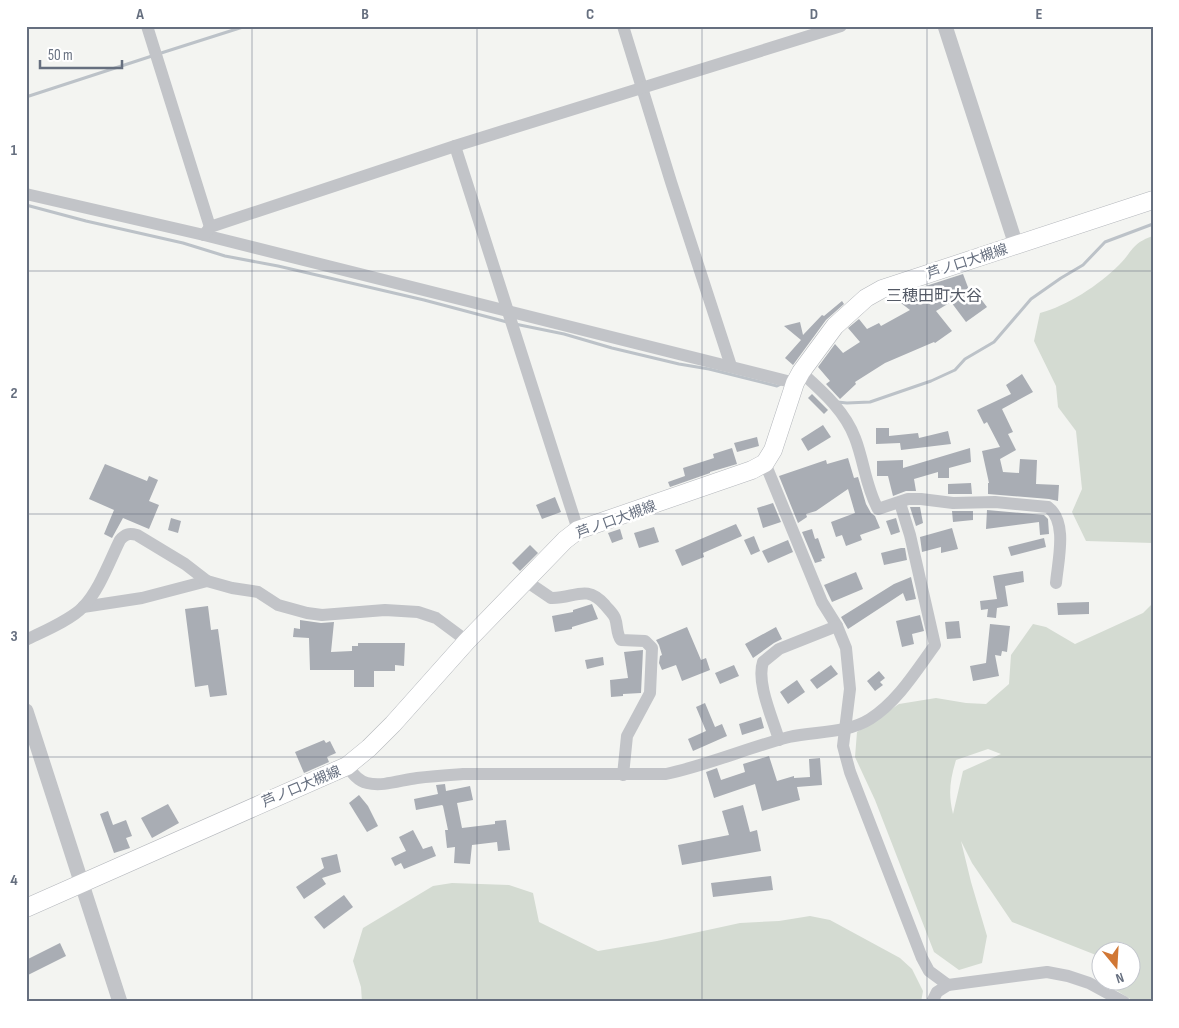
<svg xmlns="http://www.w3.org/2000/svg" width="1179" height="1028" font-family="'Sofia Sans Condensed','Noto Sans JP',sans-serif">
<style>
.green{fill:#d4dbd2;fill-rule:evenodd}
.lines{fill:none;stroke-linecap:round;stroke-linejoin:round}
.stream{stroke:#bcc2c8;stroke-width:3}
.building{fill:#a9adb4}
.secondary-casing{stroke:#b4b7bc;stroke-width:19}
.minor{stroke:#c2c4c8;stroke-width:12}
.tertiary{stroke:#c2c4c8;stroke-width:15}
.secondary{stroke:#fff;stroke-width:18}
.grid{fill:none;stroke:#666f7f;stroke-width:1;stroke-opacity:0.55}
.labels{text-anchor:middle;stroke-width:5;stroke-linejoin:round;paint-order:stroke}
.street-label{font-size:14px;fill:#666f7f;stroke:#fff}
.quarter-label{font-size:16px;fill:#535965;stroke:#fff}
.neatline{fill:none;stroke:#666f7f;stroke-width:2}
.grid-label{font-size:16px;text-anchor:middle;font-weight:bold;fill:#666f7f}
</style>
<rect width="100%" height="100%" fill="#f3f4f1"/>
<!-- green -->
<g class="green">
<path d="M1153,236v307l-67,-2 -14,-29 10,-23 -6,-58 -18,-24 -2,-21 -22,-45 6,-28c27,-7 59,-28 79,-48 14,-14 13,-22 34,-29z"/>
<path d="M1153,603v399h-18l-24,-15 -1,-6 22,-1v-30h-30l-1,7 -89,-35 -40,-59 -11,-22 10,41 16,54 -5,27 -23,7 -25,-18 -59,-152 -20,-43 2,-25 42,-28 37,-6 30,5 20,1 23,-20 2,-29 22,-31 13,3 29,17 68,-31zM988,749l13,5 -38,17 -10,43c-5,-21 -3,-34 3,-54z"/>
<polygon points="452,883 509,885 533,893 539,922 598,951 657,941 740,923 779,921 810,916 830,920 900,958 912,969 923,991 921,1002 362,1002 361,987 353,961 363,928 433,886"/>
</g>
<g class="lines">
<!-- stream -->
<g class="stream">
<polyline points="158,54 246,26"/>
<polyline points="26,97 152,56"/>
<polyline points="26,205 86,221 183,243 225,256 278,266 424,300 507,322"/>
<polyline points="515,324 564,334 612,348 679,364 709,369 777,386 781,384"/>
<polyline points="837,402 847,403 870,402 931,381 955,370 965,359 994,342 1031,299 1061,278 1083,265 1105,242 1153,224"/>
</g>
</g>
<!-- building -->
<g class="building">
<polygon points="963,274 972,298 977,294 987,307 966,322 951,302 936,311 952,331 935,343 934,342 885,363 855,382 856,384 840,399 826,384 830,381 818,367 835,344 843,353 860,342 848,328 859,319 867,329 879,323 881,326 910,310 897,300 901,294"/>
<polygon points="842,301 844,304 826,320 793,365 785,358 801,340 784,326 800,322 803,335 822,315 824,316"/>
<polygon points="1022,374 1033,392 1002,409 1013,432 1008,434 1016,450 1000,459 1003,472 1019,473 1020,459 1037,460 1036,484 1059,485 1058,501 1049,499 988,494 988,483 989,483 982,451 1000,447 987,422 984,424 977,410 1011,394 1006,385"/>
<polygon points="812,394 828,410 824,414 808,398"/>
<polygon points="823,425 831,437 808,451 801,439"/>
<polygon points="876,428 889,428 889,436 918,433 919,438 948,431 951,444 901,450 900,443 876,444"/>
<polygon points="757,437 759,446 737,452 734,443"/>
<polygon points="732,448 737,464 710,472 710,473 670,487 668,482 685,476 683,468 714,458 713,454"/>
<polygon points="970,448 971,462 949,468 949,478 938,478 938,472 914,479 916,491 906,491 893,496 888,476 877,476 877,461 903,460 903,468"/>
<polygon points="848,458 854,478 858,477 866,504 871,513 875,516 880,528 860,535 862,540 846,546 842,535 836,537 831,522 855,513 848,489 816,511 806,514 807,517 798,523 779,476 826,460 827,464"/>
<polygon points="105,464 147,481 149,476 158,480 149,501 159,505 149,529 123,518 112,538 104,534 114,510 89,499"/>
<polygon points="971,483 972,494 948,494 948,484"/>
<polygon points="555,497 561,512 542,519 536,505"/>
<polygon points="773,503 781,522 763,528 757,508"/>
<polygon points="910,507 920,507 923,523 916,526"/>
<polygon points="987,510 1044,515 1048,519 1049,534 1040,535 1039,522 986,529"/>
<polygon points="952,511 973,511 973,520 953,522"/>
<polygon points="171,518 181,521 178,533 168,530"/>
<polygon points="896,518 900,532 891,535 886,521"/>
<polygon points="736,524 742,536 703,553 704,557 682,566 675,550"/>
<polygon points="654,527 659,542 639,548 634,533"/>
<polygon points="952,528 958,549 941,553 941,547 922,552 920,537"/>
<polygon points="620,529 623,539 612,543 608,533"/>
<polygon points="812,529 815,539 818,538 825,558 821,559 822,561 815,563 802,532"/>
<polygon points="754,536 760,551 751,555 744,540"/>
<polygon points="1044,538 1046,547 1011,556 1008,547"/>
<polygon points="788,540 793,552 768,563 762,551"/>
<polygon points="530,545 538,553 520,571 512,563"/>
<polygon points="901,548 905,548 907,560 884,565 881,553"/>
<polygon points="1023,571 1024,582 1005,586 1008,606 997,608 996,618 987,617 988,609 981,610 980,601 997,599 993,576"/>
<polygon points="856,572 863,589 832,602 824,585"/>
<polygon points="911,577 916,599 906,601 903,593 848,629 841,617 894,584"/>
<polygon points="1089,602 1089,614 1058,615 1057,603"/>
<polygon points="592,604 598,619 572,627 572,629 555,632 552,616 573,612 573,610"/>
<polygon points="208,606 211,630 218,629 227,695 210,697 208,685 195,687 185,609"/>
<polygon points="920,615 924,631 912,634 914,644 902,647 896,621"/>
<polygon points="300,620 321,623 334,622 331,652 352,651 352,646 358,646 358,643 405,643 404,666 395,665 395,671 374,671 374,687 354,687 354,670 310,670 309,638 293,637 294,628 300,629"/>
<polygon points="959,621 961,638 947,639 945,622"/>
<polygon points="990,624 1010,626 1007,652 1002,651 1001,656 995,655 999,676 973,681 970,666 986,663"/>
<polygon points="687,627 701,660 706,658 710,670 682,681 676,665 662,670 659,663 660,656 662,655 659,645 656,640"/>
<polygon points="776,627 782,639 774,643 753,658 745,644"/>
<polygon points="643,650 641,693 623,694 623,696 611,697 610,680 628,678 624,652"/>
<polygon points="603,657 604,665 587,669 585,660"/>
<polygon points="734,665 739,676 720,684 715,673"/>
<polygon points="831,665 838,674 817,689 810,680"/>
<polygon points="879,671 885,678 880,682 883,685 875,691 867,681"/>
<polygon points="797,680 805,692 788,704 780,692"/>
<polygon points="705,703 715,727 722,724 727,736 693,751 688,739 706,731 696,707"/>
<polygon points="761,717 764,728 742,735 739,724"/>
<polygon points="324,740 326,743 330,741 336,753 327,757 329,762 304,773 295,752"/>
<polygon points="769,756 777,781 794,776 794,778 810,777 809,759 820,758 822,785 797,787 800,800 762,811 755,784 714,798 706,772 717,768 721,780 745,772 743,764"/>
<polygon points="445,784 446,791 470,786 473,800 457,803 462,828 495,824 495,821 506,820 510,850 498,851 497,842 472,845 470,864 454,863 455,847 447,848 445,830 448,830 443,806 442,805 416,810 414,799 438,794 436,785"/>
<polygon points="359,795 368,806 378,826 367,832 349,803"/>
<polygon points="168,804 179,823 152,838 141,818"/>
<polygon points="743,805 750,832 757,830 761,851 682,865 678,845 729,835 722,811"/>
<polygon points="108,811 113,825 126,820 132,836 126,838 130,848 114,853 100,814"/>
<polygon points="413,830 423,849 432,846 436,856 404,869 401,863 395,866 391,858 406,851 399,837"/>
<polygon points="337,854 341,872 322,878 326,884 304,899 296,887 324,868 321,858"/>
<polygon points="771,876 773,890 713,897 711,883"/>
<polygon points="344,895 353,907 324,929 314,917"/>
<polygon points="60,943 66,956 26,976 26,960"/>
</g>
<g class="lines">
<!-- secondary casing -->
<g class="secondary-casing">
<polyline id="secondary" points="26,908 347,766 369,748 393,724 467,641 565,540 578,530 752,470 765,463 773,450 795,383 801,372 835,326 866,298 882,289 1153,200"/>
</g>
<!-- minor -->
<g class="minor">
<polyline points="147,26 210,227"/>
<polyline points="623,26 671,182 731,366"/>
<polyline points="455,146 578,530"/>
<polyline points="26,194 204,235 795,383"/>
<polyline points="204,235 210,227 455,146 841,26"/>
<path d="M801,372c21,19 44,39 54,66 9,23 11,50 23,71l30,-10h13l32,4 42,-1 53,5c20,15 10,53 8,76"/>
<polyline points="765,463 822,602 837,626 846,648 850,689 843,746 850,772 922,958 929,971 948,985"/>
<path d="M526,581l25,17c23,1 35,-15 54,7 3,4 8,8 10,13 3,8 1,15 6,22l24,1 7,7 -2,45 -23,43 -4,39"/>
<polyline points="83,607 142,598 207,581"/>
<path d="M26,640c16,-8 45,-20 57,-33 16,-16 27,-47 37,-67 5,-6 9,-7 17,-5l48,29 22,17 25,7 26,4 20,13 29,8 15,2 63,-5 33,2 18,6 31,23"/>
<path d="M779,740c-6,-21 -23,-57 -16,-78l16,-13 58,-23"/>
<path d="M347,766c5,7 11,15 20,17 16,4 34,-3 50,-5 15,-2 31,-3 46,-4h203c42,-9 81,-26 123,-37 26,-6 57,-3 81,-18 28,-18 46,-48 65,-74l-25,-110 -10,-32"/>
<polyline points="932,1002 937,992 948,985 1047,972 1068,976 1089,983 1124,1002"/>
</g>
<!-- tertiary -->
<g class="tertiary">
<polyline points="945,26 1016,245"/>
<polyline points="26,711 120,1002"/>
</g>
<!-- secondary -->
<use href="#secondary" class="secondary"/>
</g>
<!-- grid -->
<path class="grid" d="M252,26v976M477,26v976M702,26v976M927,26v976M26,271h1127M26,514h1127M26,757h1127"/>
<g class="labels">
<!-- street labels -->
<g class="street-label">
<text transform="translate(967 261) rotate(-18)" y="5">芦ノ口大槻線</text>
<text transform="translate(616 519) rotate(-20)" y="5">芦ノ口大槻線</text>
<text transform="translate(301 786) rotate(-23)" y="5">芦ノ口大槻線</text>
</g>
<!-- quarter labels -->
<g class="quarter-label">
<text x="934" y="301">三穂田町大谷</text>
</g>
</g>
<!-- border -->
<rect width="1179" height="1028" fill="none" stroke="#ffffff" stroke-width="55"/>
<!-- north arrow -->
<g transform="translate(1116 966) rotate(162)"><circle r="24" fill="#ffffff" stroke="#c2c5cc"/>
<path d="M0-4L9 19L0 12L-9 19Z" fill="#d17734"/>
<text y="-8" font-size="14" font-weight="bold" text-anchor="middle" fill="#666f7f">N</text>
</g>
<!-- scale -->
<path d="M40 60v8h82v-8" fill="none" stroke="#666f7f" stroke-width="2.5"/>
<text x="48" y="60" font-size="15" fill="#666f7f" stroke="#ffffff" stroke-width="4" paint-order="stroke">50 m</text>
<rect x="28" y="28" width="1124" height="972" class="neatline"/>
<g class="grid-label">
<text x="140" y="19">A</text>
<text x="365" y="19">B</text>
<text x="590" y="19">C</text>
<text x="814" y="19">D</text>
<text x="1039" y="19">E</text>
<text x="14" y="155">1</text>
<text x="14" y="398">2</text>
<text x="14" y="641">3</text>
<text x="14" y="885">4</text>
</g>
</svg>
